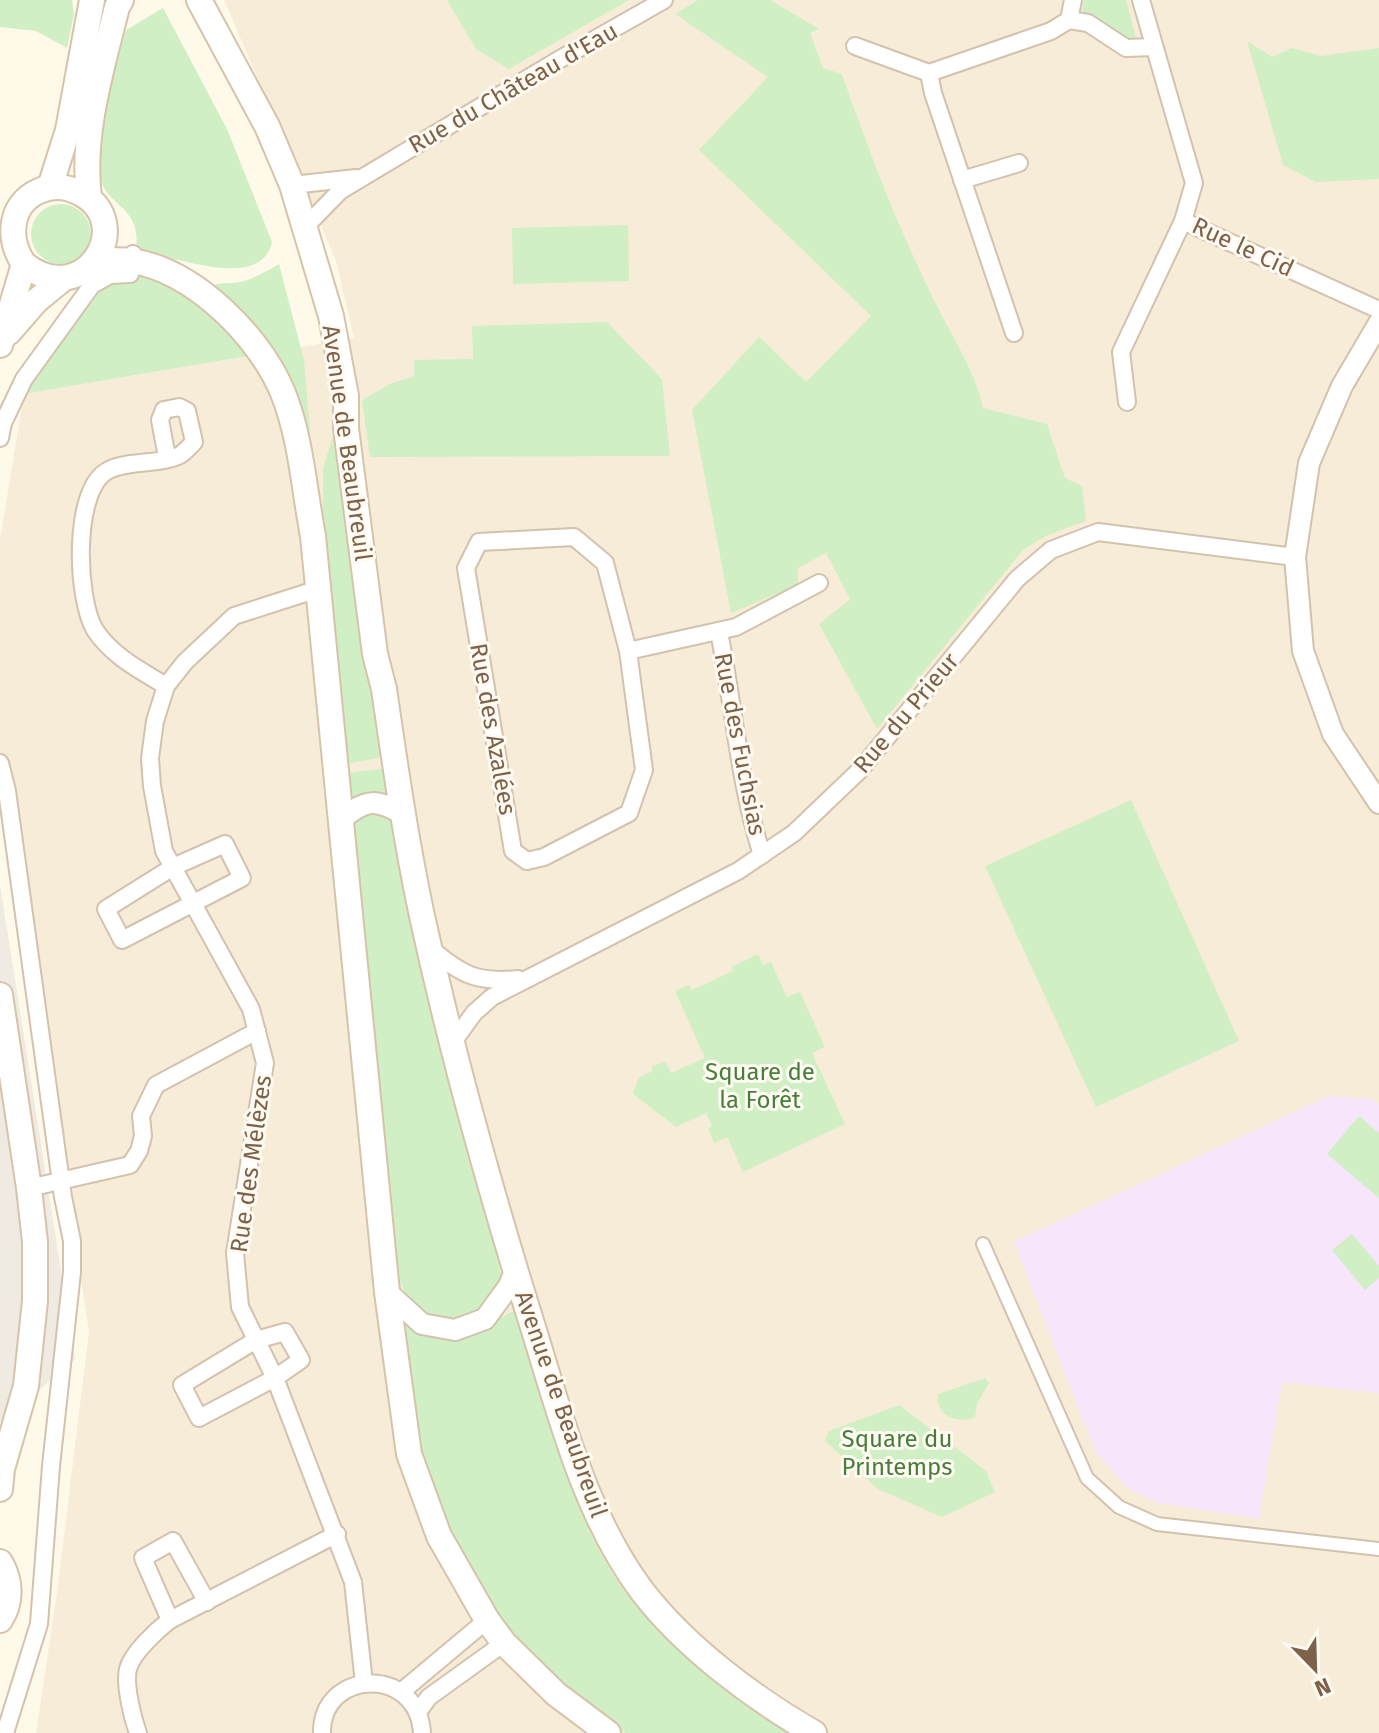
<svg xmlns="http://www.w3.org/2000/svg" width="1379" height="1733" font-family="'Fira Sans',sans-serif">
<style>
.residential{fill:#f7ecd7}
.industrial{fill:#efeae2}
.education{fill:#f6e5fb}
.green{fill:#d1efc5}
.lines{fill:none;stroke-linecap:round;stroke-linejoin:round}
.pedestrian-casing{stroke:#d3c2ad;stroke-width:16}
.minor-casing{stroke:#d3c2ad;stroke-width:20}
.tertiary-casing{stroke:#d3c2ad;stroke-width:24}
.secondary-casing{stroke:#d7c3aa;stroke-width:28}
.pedestrian{stroke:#fff;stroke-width:12}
.minor{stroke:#fff;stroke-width:16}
.tertiary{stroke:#fff;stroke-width:20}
.secondary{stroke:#fff;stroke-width:24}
.labels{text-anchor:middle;stroke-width:6;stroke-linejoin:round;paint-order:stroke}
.street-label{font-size:24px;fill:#7d6249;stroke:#fffbf2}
.park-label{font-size:24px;fill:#477e3c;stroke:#fffbf2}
</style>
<rect width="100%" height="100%" fill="#fef9e9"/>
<!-- residential -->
<polygon class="residential" points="224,0 1379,0 1379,1733 36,1733 57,1593 89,1332 0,750 0,540 24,394 354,338 336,261"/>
<!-- industrial -->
<polygon class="industrial" points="0,885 75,1359 0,1423"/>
<!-- education -->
<polygon class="education" points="1329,1096 1373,1099 1379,1104 1379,1393 1282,1382 1259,1519 1158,1503 1126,1487 1095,1451 1014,1242"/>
<!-- green -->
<g class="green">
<polygon points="0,0 72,0 74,14 67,48 36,31 0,27"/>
<polygon points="447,0 629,0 509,69 476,49"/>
<path d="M698,0h72l49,29 -9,4 13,35 19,6c26,75 55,151 90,222 18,38 42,71 51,112l64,16 18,54 17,8 4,35 -38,14 -25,15 -146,179 -58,-105 31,-25 -24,-46 -28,15v17l-67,28 -39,-203 67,-73 47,45 65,-66 -172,-166 69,-73 -93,-63z"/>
<polygon points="1084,0 1126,0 1137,42 1125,41 1104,23 1082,13"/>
<path d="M163,8l64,121 45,113c-8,40 -66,24 -94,18 -12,-2 -25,-3 -37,-4l-5,-5c6,-47 -29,-42 -36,-74 -7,-39 16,-108 26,-147z"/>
<polygon points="1247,41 1272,57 1292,48 1321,56 1379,48 1379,179 1316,182 1283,165"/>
<circle cx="61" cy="234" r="30"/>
<polygon points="628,225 629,281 513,284 512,228"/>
<path d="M279,264l25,96 6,72 1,52 -12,-69 -87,-129c9,-4 12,-2 21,-3 16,-1 32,-11 46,-19z"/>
<polygon points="146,276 177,289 216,317 248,356 24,394 29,383 97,290 114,279"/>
<polygon points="607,322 662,379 670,456 370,457 362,400 390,384 414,376 414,360 473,359 472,326"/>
<polygon points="336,425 388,756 347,764 323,523 323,469"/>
<polygon points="386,768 392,798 374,792 350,800 348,773"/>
<polygon points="1131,800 1239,1041 1096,1107 985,866"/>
<path d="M366,810l22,3 9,12 26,129 80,328c-6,8 -12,19 -19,26 -17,16 -48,16 -66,1 -12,-9 -17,-26 -22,-39l-44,-435 5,-15z"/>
<polygon points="758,954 763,965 771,962 787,997 800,992 825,1047 812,1053 845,1124 743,1172 727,1137 714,1143 708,1128 712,1126 706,1113 676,1127 633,1094 639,1077 653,1071 651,1067 665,1061 671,1073 705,1058 675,991 689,985 692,990 733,971 731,967"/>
<polygon points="1359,1116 1379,1133 1379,1198 1327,1154"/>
<polygon points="1352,1234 1379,1266 1379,1278 1365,1290 1332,1250"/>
<path d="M515,1310c29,90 58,219 118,292 44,53 105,91 160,131h-167l-60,-44 -31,-32 -34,-39 -31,-41 -25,-52 -19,-49 -14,-60 -10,-102 76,17z"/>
<path d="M985,1378l4,5 -12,21 -2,13c-17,8 -41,-2 -37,-23z"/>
<polygon points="899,1405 986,1471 995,1492 942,1517 878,1489 825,1441 829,1431"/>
</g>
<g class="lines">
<!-- pedestrian casing -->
<g class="pedestrian-casing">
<polyline id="pedestrian" points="983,1244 1087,1478 1119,1507 1157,1524 1379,1549"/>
</g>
<!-- minor casing -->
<g class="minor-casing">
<g id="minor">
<polyline points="1141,0 1194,183 1183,221 1379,310"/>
<polyline points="1069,20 1088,23 1126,48 1154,47"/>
<polyline points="855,46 929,73"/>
<polyline points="962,180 1019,163"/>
<polyline points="292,185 356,178"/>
<polyline points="304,228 340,191 555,62 664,0"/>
<polyline points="1014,333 933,93 929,73 1051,31 1069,20 1073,0"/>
<polyline points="1127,402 1121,352 1183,221"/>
<polyline points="0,438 3,423 24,379 92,285 110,275 130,274 134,261 133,254"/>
<polyline points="318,589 234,616 185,662 166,686 155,721 150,758 152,786 164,851 251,1009 265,1063 235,1253 240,1307 275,1378 353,1582 364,1683"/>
<path d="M719,632c15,75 20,151 43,223"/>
<polyline points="628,651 605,563 574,537 479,542 466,568 513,851 527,861 544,857 629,813 644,770 628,651 736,627 819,583"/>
<path d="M166,686c-26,-16 -53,-29 -71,-56 -19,-31 -23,-143 14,-160 19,-10 52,-5 71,-15 5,-3 10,-9 14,-13l-7,-31 -8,-4 -15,3 -4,10 7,37"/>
<polyline points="0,763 7,791 63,1197 72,1241 72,1272 51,1466 39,1624 5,1733"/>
<polygon points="225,844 242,878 122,940 106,909 173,867"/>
<path d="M431,949c31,26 46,34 87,30"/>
<polyline points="453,1042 474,1013 492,997 738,871 794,833 860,770 1017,579 1051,550 1098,532 1295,557"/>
<polyline points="29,1188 130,1165 139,1151 143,1136 141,1116 156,1085 257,1031"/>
<polygon points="285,1332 301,1360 275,1378 199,1418 182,1385 256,1340"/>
<polyline points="170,1620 143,1558 173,1541 207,1602"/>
<polyline points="401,1692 487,1620"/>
<polyline points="418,1712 429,1697 504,1643"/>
<path d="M138,1733c-5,-14 -14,-49 -10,-64 4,-16 29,-39 42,-49l167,-86"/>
<path d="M322,1733c-1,-64 96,-68 100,0"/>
</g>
</g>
<!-- tertiary casing -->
<g class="tertiary-casing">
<g id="tertiary">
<polyline points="1379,323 1342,386 1309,463 1295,557 1303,651 1333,734 1379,803"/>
<path d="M342,819c25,-21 35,-20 62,-4"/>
<polyline points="387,1292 422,1324 455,1330 485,1319 509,1286 515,1271"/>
</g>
</g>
<!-- secondary casing -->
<g class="secondary-casing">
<g id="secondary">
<path d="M199,0l68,126 25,59 39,131 15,80v32l29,226 9,35c11,76 22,152 38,227 30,137 68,274 110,408 28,90 53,191 110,267 43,56 111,107 172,142"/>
<polyline points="50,187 68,130 92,0"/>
<path d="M89,197c-8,-63 13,-129 28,-190l4,-7"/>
<path d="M96,260c12,0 25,0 36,1 63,10 128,76 151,132 18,45 21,96 30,143l74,756 22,162 30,82 48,84 17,23 52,51 52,39"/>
<polyline points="9,332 36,301 63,279"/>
<path d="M0,345l24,-81c-17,-24 -15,-60 15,-73 13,-6 28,-5 41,2 58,30 4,119 -56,71"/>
<polyline points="0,995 29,1188 35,1242 35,1301 26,1386 2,1469 0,1489"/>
<path d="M0,1562c11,18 12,40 0,58"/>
</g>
</g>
<!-- pedestrian -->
<use href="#pedestrian" class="pedestrian"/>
<!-- minor -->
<use href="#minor" class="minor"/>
<!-- tertiary -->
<use href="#tertiary" class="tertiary"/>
<!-- secondary -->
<use href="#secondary" class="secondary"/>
</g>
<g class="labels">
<!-- street labels -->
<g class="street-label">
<text transform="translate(513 88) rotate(-30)" y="8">Rue du Château d'Eau</text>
<text transform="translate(1243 247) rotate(25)" y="8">Rue le Cid</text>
<text transform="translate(347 443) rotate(82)" y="8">Avenue de Beaubreuil</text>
<text transform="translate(906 713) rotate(-50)" y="8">Rue du Prieur</text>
<text transform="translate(493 729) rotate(80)" y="8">Rue des Azalées</text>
<text transform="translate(740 744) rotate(79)" y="8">Rue des Fuchsias</text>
<text transform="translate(251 1164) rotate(-82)" y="8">Rue des Mélèzes</text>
<text transform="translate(561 1404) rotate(71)" y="8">Avenue de Beaubreuil</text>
</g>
<!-- park labels -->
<g class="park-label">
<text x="760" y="1080">Square de<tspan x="760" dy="28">la Forêt</tspan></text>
<text x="897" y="1447">Square du<tspan x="897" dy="28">Printemps</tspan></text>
</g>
</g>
<!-- north arrow -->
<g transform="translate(1315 1669) rotate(157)" stroke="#fffbf2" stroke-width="6" paint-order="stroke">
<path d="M0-6L14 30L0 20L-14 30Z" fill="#7d6249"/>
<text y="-12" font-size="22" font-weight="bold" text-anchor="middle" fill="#7d6249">N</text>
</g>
</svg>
